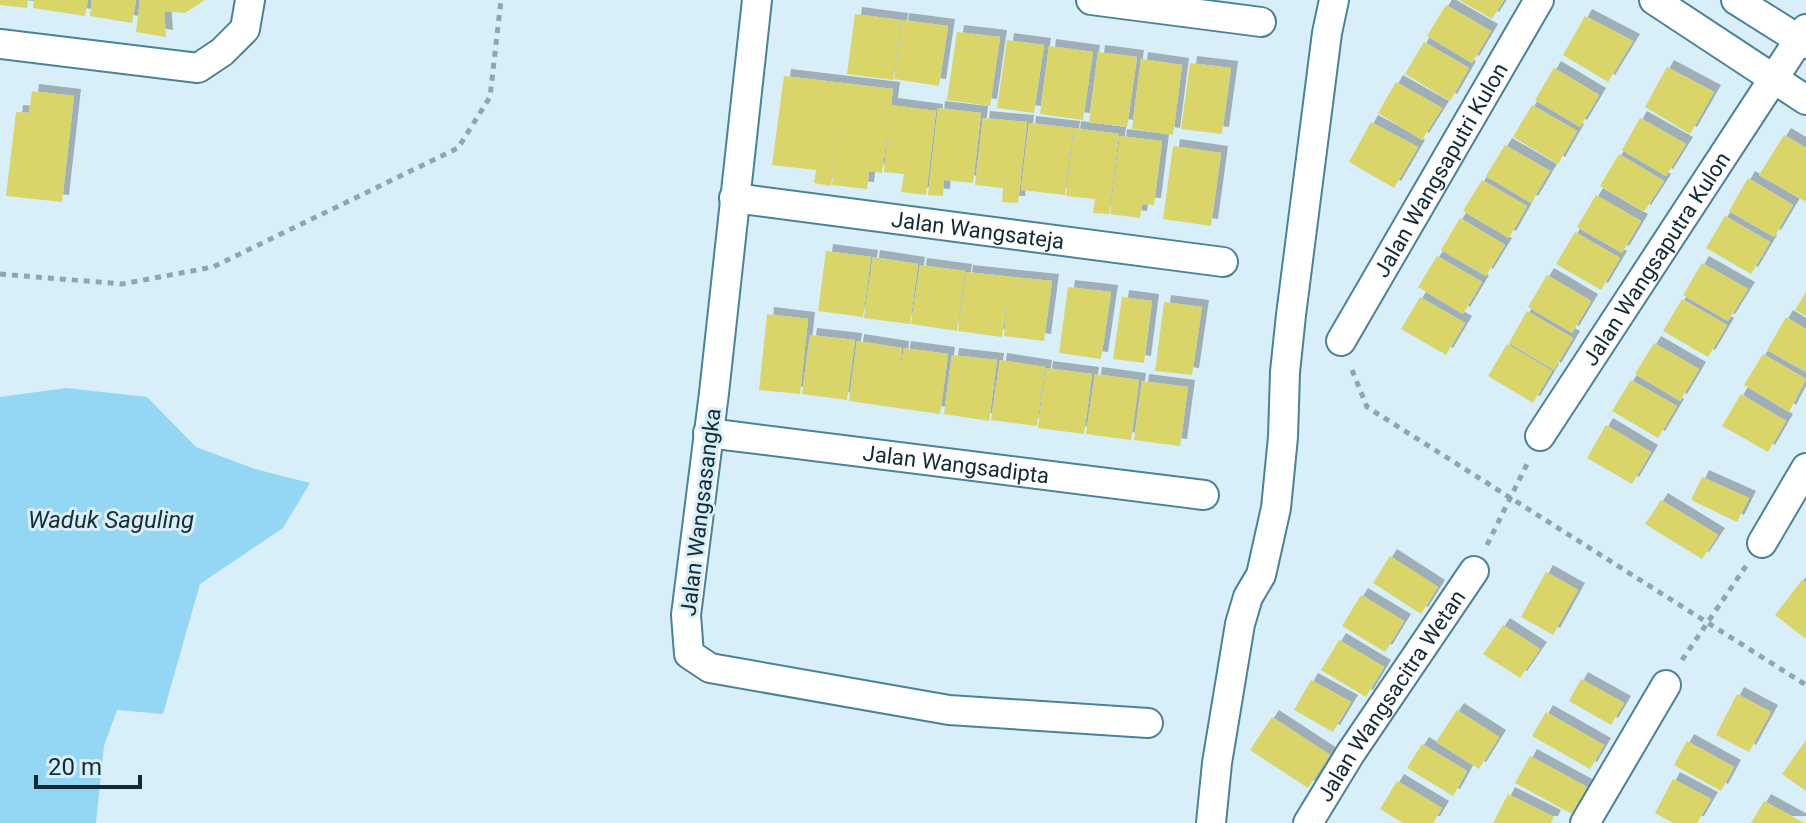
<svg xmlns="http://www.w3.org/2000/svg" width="1806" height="823" font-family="Roboto,sans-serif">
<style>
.water{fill:#93d7f4}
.building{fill:#dad567;filter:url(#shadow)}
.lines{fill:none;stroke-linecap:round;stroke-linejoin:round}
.street-casing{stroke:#4a8298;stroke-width:32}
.path{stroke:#8fa6b0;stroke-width:5;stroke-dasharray:6 6;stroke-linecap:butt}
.street{stroke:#fff;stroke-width:28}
.labels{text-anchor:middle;stroke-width:6;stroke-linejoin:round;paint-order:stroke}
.street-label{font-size:22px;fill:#122a33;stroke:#d8eff9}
.water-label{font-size:24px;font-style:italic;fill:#172d36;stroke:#d8eff9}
</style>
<defs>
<filter id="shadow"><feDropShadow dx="7" dy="-7" stdDeviation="0" flood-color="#0004"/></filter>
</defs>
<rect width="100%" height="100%" fill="#d8eff9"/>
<!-- water -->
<polygon class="water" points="66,388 147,397 196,447 255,469 310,483 283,528 200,584 163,714 117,710 104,746 96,823 0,823 0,397"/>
<!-- building -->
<g class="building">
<polygon points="0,0 28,0 27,8 0,5"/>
<polygon points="34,0 88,0 85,16 33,8"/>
<polygon points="92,0 136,0 132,23 90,16"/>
<polygon points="140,0 205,0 185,13 164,11 166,37 136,32"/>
<polygon points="1459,0 1504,0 1492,19"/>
<polygon points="1446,5 1491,31 1472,63 1427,36"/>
<polygon points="855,14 901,20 893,80 847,74"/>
<polygon points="1585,16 1633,41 1608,82 1563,55"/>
<polygon points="902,20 948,26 939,86 894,79"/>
<polygon points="957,32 1000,37 990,106 947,100"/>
<polygon points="1007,40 1044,45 1034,113 997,108"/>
<polygon points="1424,42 1469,68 1450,101 1405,74"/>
<polygon points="1049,46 1093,52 1083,120 1040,114"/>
<polygon points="1098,52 1137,57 1127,127 1089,122"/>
<polygon points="1141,59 1182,65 1173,135 1132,129"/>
<polygon points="1190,63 1231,68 1222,134 1181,129"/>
<polygon points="1667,67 1714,92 1690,134 1645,107"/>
<polygon points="1554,68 1599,95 1580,127 1535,100"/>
<polygon points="784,76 893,89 891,105 936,111 926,195 901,192 904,174 884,172 890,113 882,173 869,171 867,189 832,185 842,103 831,186 814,183 816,170 772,165"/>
<polygon points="1396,82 1442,108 1422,140 1378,113"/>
<polygon points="32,91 74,96 62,202 6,196 16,112 29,113"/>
<polygon points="1532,105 1577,131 1558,164 1513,137"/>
<polygon points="938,108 981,113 973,183 944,180 943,196 928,195"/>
<polygon points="983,118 1027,122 1018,203 1002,202 1003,188 975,185"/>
<polygon points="1640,118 1686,144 1666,176 1622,150"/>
<polygon points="1371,122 1418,147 1394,188 1349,162"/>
<polygon points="1029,123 1073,128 1065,195 1021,190"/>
<polygon points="1074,128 1119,134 1109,214 1093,213 1095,199 1066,196"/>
<polygon points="1784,135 1806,148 1806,202 1759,175"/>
<polygon points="1120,136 1162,141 1154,205 1142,204 1140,218 1110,214"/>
<polygon points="1505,145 1550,171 1531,203 1486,176"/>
<polygon points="1173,146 1221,153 1211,226 1163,219"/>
<polygon points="1619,154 1664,181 1644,212 1600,186"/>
<polygon points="1748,178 1793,205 1774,237 1729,211"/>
<polygon points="1482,180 1527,206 1509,238 1463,211"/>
<polygon points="1596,195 1641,221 1622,253 1577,227"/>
<polygon points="1725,216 1770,242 1751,274 1706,248"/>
<polygon points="1460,218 1505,245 1486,276 1441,250"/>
<polygon points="1575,232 1620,258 1601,290 1556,264"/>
<polygon points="826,251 871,257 863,317 818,311"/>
<polygon points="1437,256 1482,282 1463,314 1418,287"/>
<polygon points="873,257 918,264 910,324 864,318"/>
<polygon points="1702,263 1748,289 1728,321 1683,295"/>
<polygon points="920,265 965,271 957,331 911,324"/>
<polygon points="966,272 1052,281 1044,341 1004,336 1009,292 1002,337 958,331"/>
<polygon points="1547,275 1591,301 1572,333 1528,307"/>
<polygon points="1068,287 1111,292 1101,359 1059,353"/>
<polygon points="1806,292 1806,316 1795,310"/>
<polygon points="1122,297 1152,301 1144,363 1113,359"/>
<polygon points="1420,297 1465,323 1446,355 1401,329"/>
<polygon points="1682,299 1727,325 1708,357 1663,331"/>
<polygon points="1164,302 1202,307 1192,375 1155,371"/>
<polygon points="1527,311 1573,338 1554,370 1509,343"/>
<polygon points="767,314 808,319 800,394 759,390"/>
<polygon points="1786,317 1806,329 1806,372 1767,350"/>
<polygon points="810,335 855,340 847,400 802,394"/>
<polygon points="857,341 902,348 900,371 904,348 948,354 940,414 849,401"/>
<polygon points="1654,343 1699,369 1680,401 1635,374"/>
<polygon points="1507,344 1552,371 1533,403 1488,376"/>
<polygon points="1763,354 1806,379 1789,412 1744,385"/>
<polygon points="952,355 997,360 989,421 944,414"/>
<polygon points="1000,360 1045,367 1037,426 991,420"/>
<polygon points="1046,368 1092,374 1084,434 1038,428"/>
<polygon points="1095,374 1139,380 1131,440 1086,434"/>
<polygon points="1631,380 1677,406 1658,438 1612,411"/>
<polygon points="1142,381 1188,387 1180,446 1134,440"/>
<polygon points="1741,394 1786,421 1768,452 1722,426"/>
<polygon points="1606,425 1651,452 1632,484 1587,458"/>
<polygon points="1702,477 1749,498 1737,522 1691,500"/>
<polygon points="1661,500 1718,535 1702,559 1645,524"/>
<polygon points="1390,556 1438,587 1421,614 1373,583"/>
<polygon points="1546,572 1578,590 1553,635 1521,617"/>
<polygon points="1802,580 1806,583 1806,639 1775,615"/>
<polygon points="1361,595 1404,621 1385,652 1342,626"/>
<polygon points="1503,625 1540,649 1520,678 1483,654"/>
<polygon points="1339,640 1384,667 1366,697 1321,670"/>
<polygon points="1581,679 1624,703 1611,725 1569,701"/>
<polygon points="1311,680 1351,702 1333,732 1294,710"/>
<polygon points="1737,694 1771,712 1749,752 1716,735"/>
<polygon points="1457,710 1499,737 1479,769 1436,742"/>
<polygon points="1546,712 1604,745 1590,769 1532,736"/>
<polygon points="1272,717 1330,755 1308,788 1250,750"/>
<polygon points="1806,740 1806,791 1782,774"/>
<polygon points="1687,741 1734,767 1721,791 1674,765"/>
<polygon points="1422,744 1467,771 1453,796 1407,768"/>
<polygon points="1530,756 1587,787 1572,814 1515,783"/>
<polygon points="1673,779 1711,799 1697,823 1673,823 1655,813"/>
<polygon points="1397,781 1442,808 1433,823 1403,823 1380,809"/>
<polygon points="1508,794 1554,817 1551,823 1493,823"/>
<polygon points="1764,801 1804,823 1751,823"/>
</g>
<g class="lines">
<!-- street casing -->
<g class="street-casing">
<g id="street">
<polyline points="757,0 714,393 686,615 689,654 710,668 949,710 1148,723"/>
<polyline points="1091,0 1261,22"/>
<polyline points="1654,0 1806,100"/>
<polyline points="1736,0 1806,44"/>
<polyline points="0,44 198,68 222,52 245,29 250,0"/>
<path id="s1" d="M734,198l489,64"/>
<path id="s2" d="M1341,341l198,-341"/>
<path id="s3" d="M708,433l496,62"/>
<path id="s4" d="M1540,436l266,-407"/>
<polyline points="1762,543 1806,468"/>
<polyline points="1211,823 1217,763 1240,624 1248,597 1261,575 1276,508 1283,437 1285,372 1291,315 1327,33 1334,0"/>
<path id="s5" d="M1308,823l42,-69 124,-183"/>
<polyline points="1585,823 1666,685"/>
</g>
</g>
<!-- path -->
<g class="path">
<polyline points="0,274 122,284 213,267 458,148 490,97 501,0"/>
<polyline points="1352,370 1367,407 1806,685"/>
<polyline points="1487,545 1527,464"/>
<polyline points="1682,660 1746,566"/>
</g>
<!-- street -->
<use href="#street" class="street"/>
</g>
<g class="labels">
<!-- street labels -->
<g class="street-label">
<text dy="8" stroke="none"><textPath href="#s2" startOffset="198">Jalan Wangsaputri Kulon</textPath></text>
<text dy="8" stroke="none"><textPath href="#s1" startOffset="246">Jalan Wangsateja</textPath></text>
<text dy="8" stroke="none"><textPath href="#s4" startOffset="212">Jalan Wangsaputra Kulon</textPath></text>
<text dy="8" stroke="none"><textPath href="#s3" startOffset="250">Jalan Wangsadipta</textPath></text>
<text transform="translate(700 512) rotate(-83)" y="8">Jalan Wangsasangka</text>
<text dy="8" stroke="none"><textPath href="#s5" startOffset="152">Jalan Wangsacitra Wetan</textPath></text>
</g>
<!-- water labels -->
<g class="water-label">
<text x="111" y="528">Waduk Saguling</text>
</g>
</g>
<!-- scale -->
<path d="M36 775v12h104v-12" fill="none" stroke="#122a33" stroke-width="4"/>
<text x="48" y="775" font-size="24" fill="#122a33" stroke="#d8eff9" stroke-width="6" paint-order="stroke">20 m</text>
</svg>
